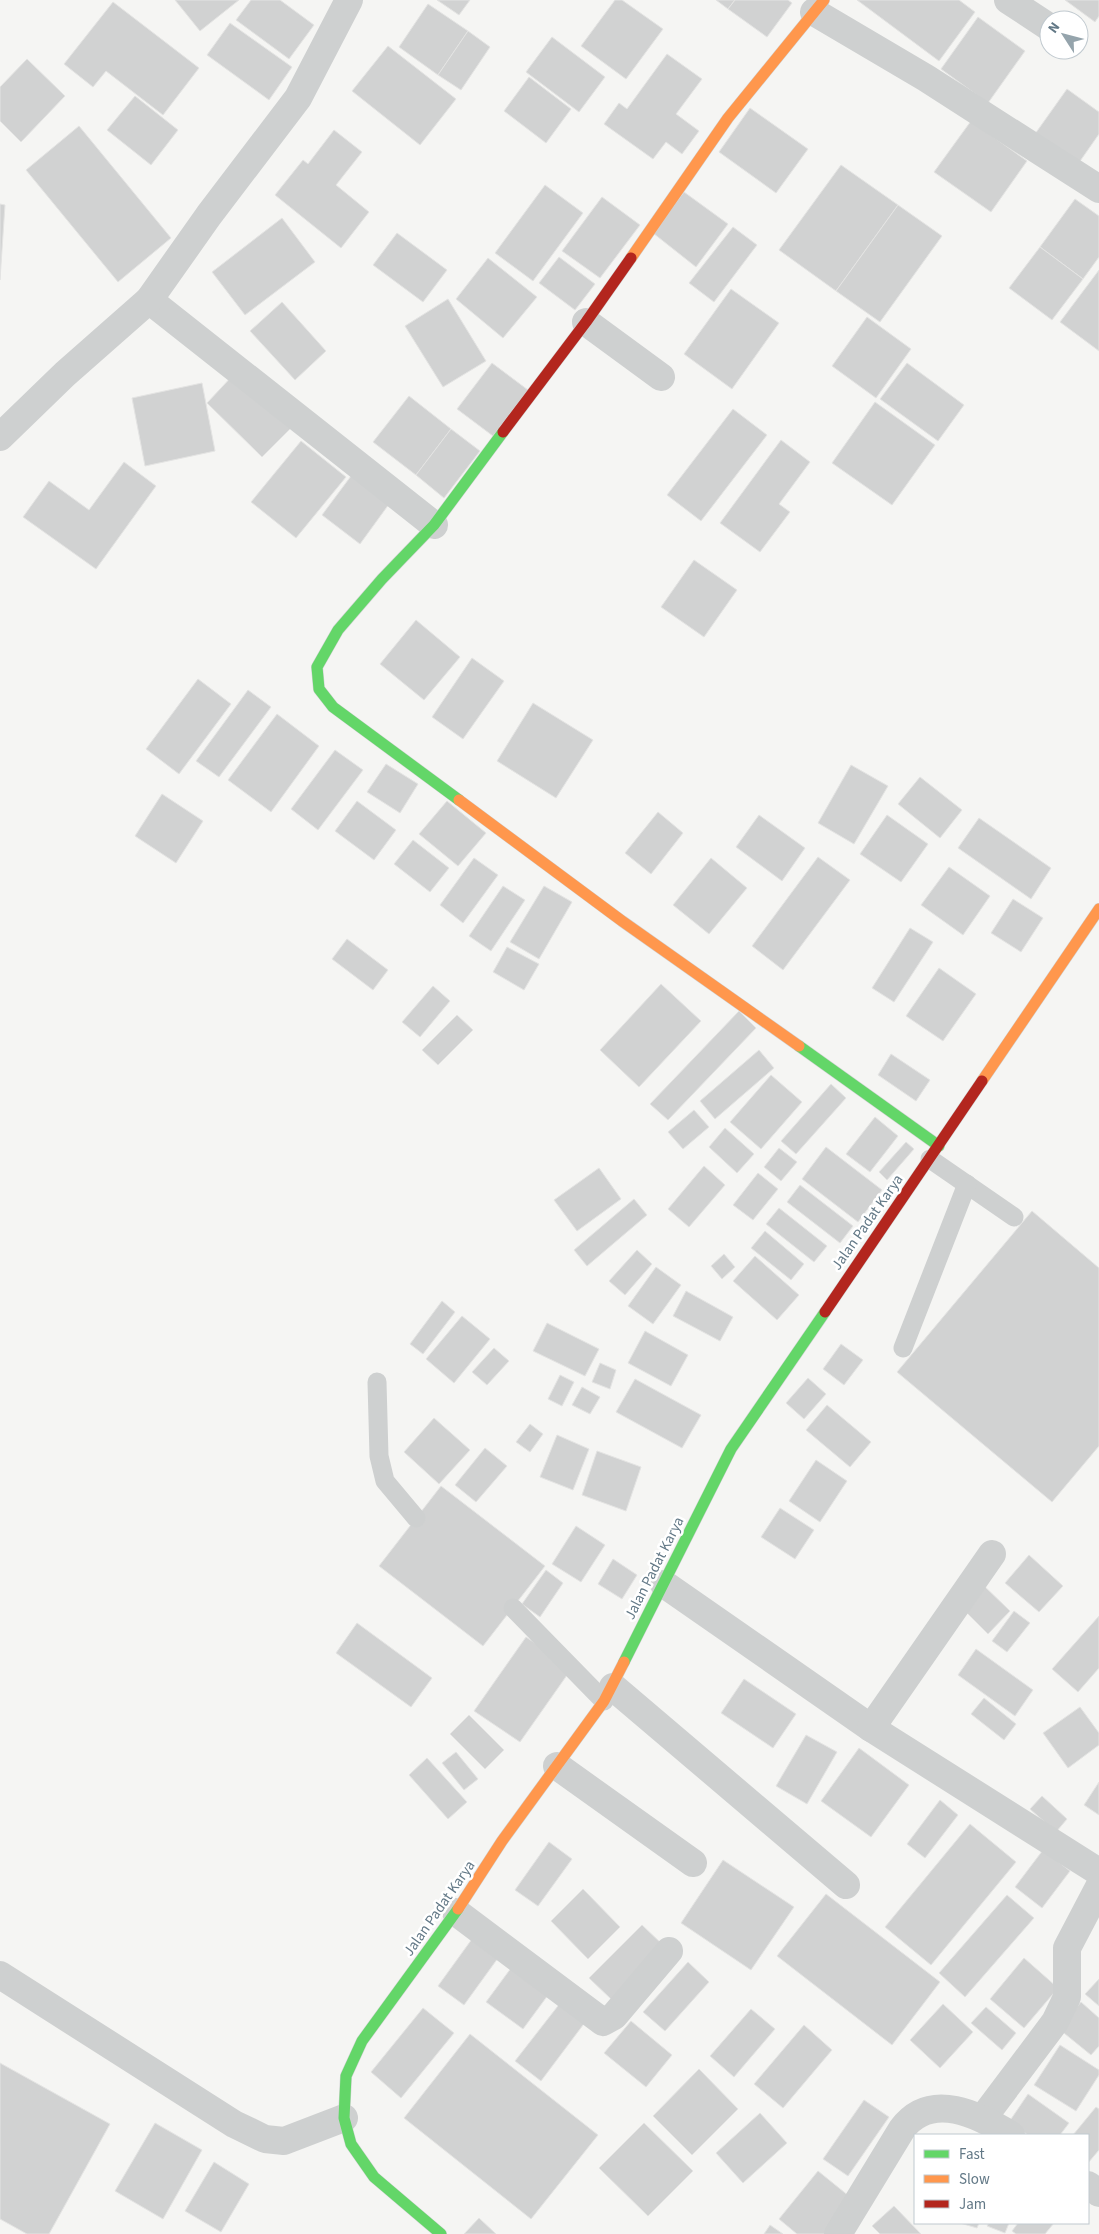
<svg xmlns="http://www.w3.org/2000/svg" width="1099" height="2234" font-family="'Source Sans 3',sans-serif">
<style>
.building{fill:#d1d2d2;stroke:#e4e4e3}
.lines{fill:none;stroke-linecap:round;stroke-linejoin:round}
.fast-casing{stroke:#d0d2d3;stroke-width:12}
.slow-casing{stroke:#d0d2d3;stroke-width:12}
.jam-casing{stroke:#d0d2d3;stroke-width:12}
.lane{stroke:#ced0d0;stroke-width:19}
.street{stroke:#ced0d0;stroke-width:28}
.fast{stroke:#63d668;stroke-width:11}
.slow{stroke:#ff974d;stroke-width:11}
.jam{stroke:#b3261e;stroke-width:11}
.labels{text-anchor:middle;stroke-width:5;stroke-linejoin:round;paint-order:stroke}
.street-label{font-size:15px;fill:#627886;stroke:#fff}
</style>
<rect width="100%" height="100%" fill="#f5f5f3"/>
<!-- building -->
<g class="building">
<polygon points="175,0 239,0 200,31"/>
<polygon points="251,0 280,0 314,25 289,59 236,20"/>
<polygon points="437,0 470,0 459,15"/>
<polygon points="615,0 622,0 663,29 626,79 581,46"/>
<polygon points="716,0 735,0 728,9"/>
<polygon points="735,0 788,0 792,3 767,37 728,9"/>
<polygon points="857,0 959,0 975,12 939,61"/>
<polygon points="1065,0 1099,0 1099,16 1095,22"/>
<polygon points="113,2 199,68 163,115 106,71 93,87 64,64"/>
<polygon points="428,4 468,31 438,75 399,47"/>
<polygon points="978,17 1025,51 988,103 941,69"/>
<polygon points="230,23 292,67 269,100 207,55"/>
<polygon points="468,31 490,47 461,90 438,75"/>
<polygon points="552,37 605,77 579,112 526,72"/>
<polygon points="388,46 456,99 420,145 352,91"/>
<polygon points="667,54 702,79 676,114 699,131 682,154 666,142 653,159 604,124 619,103 627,109"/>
<polygon points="27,59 65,96 21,142 0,121 0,87"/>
<polygon points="529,77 571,109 546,143 504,111"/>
<polygon points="1067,89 1099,112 1099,134 1078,164 1035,134"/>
<polygon points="135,96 178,130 151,165 107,130"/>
<polygon points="750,108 808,149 776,193 719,152"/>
<polygon points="971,121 1027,161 991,212 934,172"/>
<polygon points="79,126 171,238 118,282 26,170"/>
<polygon points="334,130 362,152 336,185 369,212 341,248 275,195 303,160 308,164"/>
<polygon points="841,165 898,205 836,291 779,250"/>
<polygon points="545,185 583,213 533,281 495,253"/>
<polygon points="684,192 728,224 696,267 653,233"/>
<polygon points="602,197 640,225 600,278 562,251"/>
<polygon points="1075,199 1099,216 1099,257 1083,279 1040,247"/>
<polygon points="0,204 5,205 0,280"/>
<polygon points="898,205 942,236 880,322 836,291"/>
<polygon points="282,218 315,262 245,315 212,272"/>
<polygon points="733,227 757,245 714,302 689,283"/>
<polygon points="397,233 447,270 423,302 373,265"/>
<polygon points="1040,247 1083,279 1052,320 1009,288"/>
<polygon points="559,257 595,284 575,310 539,283"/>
<polygon points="488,258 537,297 503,338 456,299"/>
<polygon points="1099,270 1099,351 1060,322"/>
<polygon points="731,289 779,323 732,389 684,354"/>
<polygon points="448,299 486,361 443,387 405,326"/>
<polygon points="282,302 326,351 295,380 250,331"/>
<polygon points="867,317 911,349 876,398 832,366"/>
<polygon points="492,363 528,390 493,436 457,409"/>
<polygon points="907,363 964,405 938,441 880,399"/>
<polygon points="236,372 292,427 262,457 207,403"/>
<polygon points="202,383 215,451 145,466 132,398"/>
<polygon points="409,396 451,429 416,475 373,442"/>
<polygon points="875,402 935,445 892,505 832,463"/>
<polygon points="733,409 767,435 701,521 667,495"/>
<polygon points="451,429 480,451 444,498 416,475"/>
<polygon points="781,440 810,462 779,504 790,512 760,552 720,523"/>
<polygon points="301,441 346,477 296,538 251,502"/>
<polygon points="124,462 156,486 96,569 23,517 49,481 89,510"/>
<polygon points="354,472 392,500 360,544 322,515"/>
<polygon points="694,560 737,590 704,637 661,607"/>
<polygon points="416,620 460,657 424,700 380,664"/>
<polygon points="472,658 504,681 463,739 432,717"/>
<polygon points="198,679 231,704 179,774 146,749"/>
<polygon points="248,690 271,707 219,777 196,761"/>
<polygon points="533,703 593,740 556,798 497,761"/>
<polygon points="277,714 319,746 271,812 228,780"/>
<polygon points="335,750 363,770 318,830 291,809"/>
<polygon points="386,764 418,784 400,813 367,792"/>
<polygon points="851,765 888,786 854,844 818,823"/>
<polygon points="920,777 962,810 940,838 898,804"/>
<polygon points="162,794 203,821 176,863 135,836"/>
<polygon points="357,801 396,830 374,860 335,831"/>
<polygon points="447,801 486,833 458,866 419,834"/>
<polygon points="658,812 683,833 651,874 625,853"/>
<polygon points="759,815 805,848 782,881 736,847"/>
<polygon points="887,815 928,844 901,882 860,854"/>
<polygon points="979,818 1051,868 1031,899 958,848"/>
<polygon points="413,840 449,868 430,892 394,864"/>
<polygon points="818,857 850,880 783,970 752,946"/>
<polygon points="474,858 498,875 463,923 440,905"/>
<polygon points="711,858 747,888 709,934 673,905"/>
<polygon points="949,867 990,896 963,935 921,905"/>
<polygon points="503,886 525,900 491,951 469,936"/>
<polygon points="544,886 572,902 539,959 510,942"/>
<polygon points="1013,899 1043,918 1021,952 991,933"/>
<polygon points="910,928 933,942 894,1002 872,988"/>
<polygon points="347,939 388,970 373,990 332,959"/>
<polygon points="507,947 539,964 524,990 493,972"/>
<polygon points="939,968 976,994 943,1041 906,1016"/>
<polygon points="661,984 701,1021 639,1087 600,1050"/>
<polygon points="433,986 450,1001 420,1037 402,1022"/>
<polygon points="739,1011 756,1028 668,1120 650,1104"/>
<polygon points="457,1015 473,1030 438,1065 422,1050"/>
<polygon points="759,1050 774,1068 715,1119 700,1101"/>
<polygon points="891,1054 930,1080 916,1101 878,1075"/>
<polygon points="771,1075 802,1102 761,1149 730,1122"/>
<polygon points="831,1084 846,1098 796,1154 781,1141"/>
<polygon points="694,1110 709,1127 683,1149 668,1132"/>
<polygon points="875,1117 898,1136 870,1172 846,1154"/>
<polygon points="725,1128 754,1154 737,1173 709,1147"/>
<polygon points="906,1142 914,1149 887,1180 879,1172"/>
<polygon points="826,1147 882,1190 858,1222 802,1179"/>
<polygon points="779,1148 797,1162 781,1181 764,1167"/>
<polygon points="704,1166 725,1185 689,1227 668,1209"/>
<polygon points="599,1168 621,1199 577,1231 554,1200"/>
<polygon points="758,1173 778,1189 753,1220 733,1205"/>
<polygon points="800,1185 853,1226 840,1243 787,1202"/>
<polygon points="634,1199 647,1215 587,1266 574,1250"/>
<polygon points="779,1208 827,1246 814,1262 766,1224"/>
<polygon points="1032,1211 1099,1268 1099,1446 1052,1502 897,1372"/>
<polygon points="765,1231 804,1264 791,1280 751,1248"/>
<polygon points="637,1250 652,1264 625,1295 609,1281"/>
<polygon points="724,1254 735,1267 722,1279 711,1266"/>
<polygon points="755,1256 799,1295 777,1320 733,1281"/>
<polygon points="656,1267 681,1285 653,1324 628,1306"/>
<polygon points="686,1291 733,1317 720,1341 673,1316"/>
<polygon points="442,1301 455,1312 423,1354 410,1344"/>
<polygon points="462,1316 490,1339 454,1383 426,1359"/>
<polygon points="547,1323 599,1349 585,1376 533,1351"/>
<polygon points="645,1331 688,1355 671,1386 628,1363"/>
<polygon points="841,1344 863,1360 844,1385 823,1369"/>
<polygon points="494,1348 509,1361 487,1385 472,1372"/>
<polygon points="600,1363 616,1370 610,1389 592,1382"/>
<polygon points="560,1375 574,1382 562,1406 548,1399"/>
<polygon points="808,1378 826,1394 804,1419 786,1403"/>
<polygon points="635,1379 701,1415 682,1448 616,1412"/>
<polygon points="582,1387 600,1397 590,1414 572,1405"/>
<polygon points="827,1405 871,1442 850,1467 806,1430"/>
<polygon points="434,1418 470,1450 439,1484 404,1452"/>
<polygon points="530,1424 543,1434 530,1452 516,1442"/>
<polygon points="557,1435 589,1449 573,1490 540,1477"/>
<polygon points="485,1448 507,1466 476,1502 455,1485"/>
<polygon points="597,1451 641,1467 626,1511 582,1495"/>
<polygon points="816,1460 847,1481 820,1522 789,1501"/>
<polygon points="441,1486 545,1566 483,1646 379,1566"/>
<polygon points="780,1508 814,1530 795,1559 761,1537"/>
<polygon points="576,1526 605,1545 581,1582 552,1564"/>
<polygon points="1029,1555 1063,1586 1039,1612 1005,1583"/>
<polygon points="613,1559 637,1575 622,1599 598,1584"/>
<polygon points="546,1570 563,1583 540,1617 522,1604"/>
<polygon points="980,1582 1010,1611 988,1634 958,1604"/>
<polygon points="1014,1611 1030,1623 1007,1652 992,1641"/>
<polygon points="1099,1616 1099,1668 1078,1692 1052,1669"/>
<polygon points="357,1623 432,1678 411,1707 336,1653"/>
<polygon points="526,1637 572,1668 520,1742 474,1711"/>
<polygon points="976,1649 1033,1690 1015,1716 958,1675"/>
<polygon points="744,1679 796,1714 773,1748 721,1713"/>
<polygon points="984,1698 1016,1724 1004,1740 971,1714"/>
<polygon points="1080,1707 1099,1733 1099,1745 1068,1768 1043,1733"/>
<polygon points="469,1715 504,1750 485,1769 450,1734"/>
<polygon points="806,1735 837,1752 807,1804 776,1786"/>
<polygon points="859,1748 909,1785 871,1837 821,1801"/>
<polygon points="456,1752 478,1779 464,1790 442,1763"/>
<polygon points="427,1758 467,1802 448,1819 409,1775"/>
<polygon points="1099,1782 1099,1815 1084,1805"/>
<polygon points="1042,1796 1067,1819 1056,1832 1030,1809"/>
<polygon points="940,1800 958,1815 925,1858 907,1844"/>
<polygon points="970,1824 1016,1862 931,1965 885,1927"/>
<polygon points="549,1842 572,1859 538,1906 515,1890"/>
<polygon points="1043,1850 1070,1871 1042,1908 1015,1887"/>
<polygon points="723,1860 794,1907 751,1970 681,1923"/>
<polygon points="583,1889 620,1927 588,1959 551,1921"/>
<polygon points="826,1894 940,1982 892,2045 777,1956"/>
<polygon points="1007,1895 1034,1918 965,1997 939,1973"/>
<polygon points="642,1925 664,1946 611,1999 589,1978"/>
<polygon points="472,1939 498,1958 464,2005 438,1986"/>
<polygon points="1024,1958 1058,1988 1024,2028 990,1999"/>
<polygon points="688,1962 709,1982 665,2031 643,2012"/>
<polygon points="514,1964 551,1991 523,2029 486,2002"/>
<polygon points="1099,1979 1099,2006 1085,1994"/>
<polygon points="561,2002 586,2021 541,2081 515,2061"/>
<polygon points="1081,2002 1099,2018 1099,2046 1091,2055 1059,2029"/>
<polygon points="943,2004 973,2032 940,2068 910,2040"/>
<polygon points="986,2007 1016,2033 1002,2050 971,2023"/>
<polygon points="423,2008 454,2033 401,2098 371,2072"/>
<polygon points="751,2009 775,2029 734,2077 710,2056"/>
<polygon points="631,2021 672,2055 646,2087 604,2053"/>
<polygon points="804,2025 832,2050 783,2108 754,2084"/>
<polygon points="470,2034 598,2135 531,2219 404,2118"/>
<polygon points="1060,2045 1099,2070 1099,2075 1076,2111 1034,2085"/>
<polygon points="0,2063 110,2124 49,2234 27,2234 0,2219"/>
<polygon points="699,2069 738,2109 692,2155 653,2116"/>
<polygon points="1028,2094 1069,2123 1060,2135 1028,2135 1009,2122"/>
<polygon points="864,2100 889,2117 848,2176 823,2159"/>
<polygon points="1096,2107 1099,2109 1099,2150 1088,2163 1088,2135 1073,2135"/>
<polygon points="760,2113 787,2143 743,2183 716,2153"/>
<polygon points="155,2123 202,2150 163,2219 115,2191"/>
<polygon points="644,2123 693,2171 648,2216 599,2168"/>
<polygon points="214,2162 249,2184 221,2232 185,2211"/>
<polygon points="818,2171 855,2201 829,2234 797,2234 779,2219"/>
<polygon points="894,2206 921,2234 880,2234 872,2226"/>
<polygon points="479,2218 496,2234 464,2234"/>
<polygon points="960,2223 979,2223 977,2228"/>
<polygon points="989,2223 1009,2223 1005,2233 987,2226"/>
<polygon points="1018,2223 1054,2223 1045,2234 1016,2234 1012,2231"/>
<polygon points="770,2225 783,2234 764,2234"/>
</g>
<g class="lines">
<!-- fast casing -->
<g class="fast-casing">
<g id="fast">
<polyline points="459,800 333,707 319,689 317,667 338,630 382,579 434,525 503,432"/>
<polyline points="799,1046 939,1146"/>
<polyline points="624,1662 731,1449 825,1312"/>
<polyline points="441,2234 374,2177 351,2144 344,2118 346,2076 362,2041 458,1909"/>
</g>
</g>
<!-- slow casing -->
<g class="slow-casing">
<g id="slow">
<polyline points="631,258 728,118 824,0"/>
<polyline points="459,800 622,921 799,1046"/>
<polyline points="982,1081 1099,909"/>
<polyline points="458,1909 502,1841 604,1701 624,1662"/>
</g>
</g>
<!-- jam casing -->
<g class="jam-casing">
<g id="jam">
<polyline points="503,432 586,322 631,258"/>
<polyline points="825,1312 982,1081"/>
</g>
</g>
<!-- lane -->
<g class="lane">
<polyline points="930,1159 1014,1217"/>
<polyline points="903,1348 967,1184"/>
<polyline points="377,1382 379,1456 385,1481 416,1518"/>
<polyline points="513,1608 604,1701"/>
</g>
<!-- street -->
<g class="street">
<polyline points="1008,0 1049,27"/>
<polyline points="814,12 926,78 1099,189"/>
<polyline points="149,300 434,525"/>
<polyline points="586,322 661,377"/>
<polyline points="0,437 65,374 149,300 209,215 298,98 349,0"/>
<polyline points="664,1584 871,1728 1099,1872"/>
<polyline points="613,1687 846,1885"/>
<polyline points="871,1728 992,1554"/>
<polyline points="557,1766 693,1863"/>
<polyline points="456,1912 603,2022 614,2016 669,1951"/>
<polyline points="0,1975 234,2124 265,2139 284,2141 344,2118"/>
<polyline points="983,2118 1055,2022 1067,1997 1067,1948 1099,1887"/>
<polyline points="1088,2185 1099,2193"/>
<path d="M838,2234l64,-105c29,-39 77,-14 109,6"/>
</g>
<!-- fast -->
<use href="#fast" class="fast"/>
<!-- slow -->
<use href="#slow" class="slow"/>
<!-- jam -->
<use href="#jam" class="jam"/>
</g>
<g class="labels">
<!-- street labels -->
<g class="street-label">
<text transform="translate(867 1222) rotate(-55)" y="5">Jalan Padat Karya</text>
<text transform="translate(654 1568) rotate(-63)" y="5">Jalan Padat Karya</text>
<text transform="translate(439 1908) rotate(-55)" y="5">Jalan Padat Karya</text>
</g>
</g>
<!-- legend -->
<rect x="914" y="2134" width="175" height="90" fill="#ffffff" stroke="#c0c9cf"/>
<rect x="924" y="2150" width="25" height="8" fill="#63d668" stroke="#c0c9cf"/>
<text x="959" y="2159" font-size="15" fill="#627886">Fast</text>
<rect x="924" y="2175" width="25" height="8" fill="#ff974d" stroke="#c0c9cf"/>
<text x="959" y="2184" font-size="15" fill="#627886">Slow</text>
<rect x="924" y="2200" width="25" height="8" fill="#b3261e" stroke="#c0c9cf"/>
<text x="959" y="2209" font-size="15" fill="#627886">Jam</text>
<!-- north arrow -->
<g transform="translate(1064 35) rotate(306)"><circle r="24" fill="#ffffff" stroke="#c0c9cf"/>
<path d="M0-4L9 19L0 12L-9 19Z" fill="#95a4ac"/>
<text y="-8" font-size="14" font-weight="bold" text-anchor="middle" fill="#627886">N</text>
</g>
</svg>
